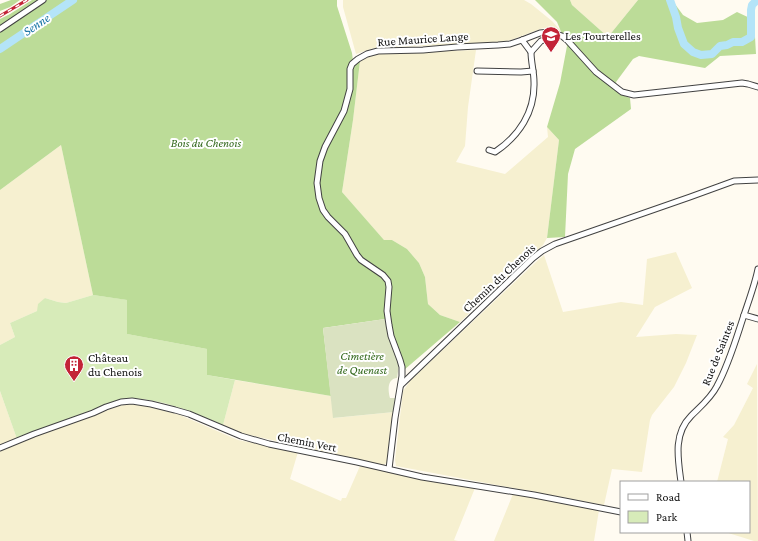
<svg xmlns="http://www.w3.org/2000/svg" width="758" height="541" font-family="'Crimson Pro',serif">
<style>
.farmland{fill:#f6f0d0}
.green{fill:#d7ebb9}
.forest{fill:#bcdc98}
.cemetery{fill:#dae2c1}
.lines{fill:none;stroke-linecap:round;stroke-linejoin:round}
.river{stroke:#b4e4f8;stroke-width:8}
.minor-casing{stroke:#424242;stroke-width:7}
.minor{stroke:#fff;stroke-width:5}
.rail-casing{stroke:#c32337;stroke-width:3}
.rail{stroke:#fff;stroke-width:1.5;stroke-dasharray:4.5;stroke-linecap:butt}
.labels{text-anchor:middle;stroke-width:4;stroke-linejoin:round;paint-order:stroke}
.poi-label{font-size:12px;fill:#0f0f0f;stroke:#fff;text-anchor:start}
.street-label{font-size:12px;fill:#0f0f0f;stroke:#fff}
.park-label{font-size:12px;font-style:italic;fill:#33691d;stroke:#fff}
.water-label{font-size:13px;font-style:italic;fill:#1471a4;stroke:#fff}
</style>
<rect width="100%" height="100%" fill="#fffbf1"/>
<!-- farmland -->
<g class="farmland">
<polygon points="343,0 524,0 531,4 552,21 561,31 543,28 511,40 496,43 374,48 356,54 343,7"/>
<polygon points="570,0 638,0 608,37 572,5"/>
<polygon points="476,50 468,107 465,146 456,162 505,174 548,137 547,127 559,140 547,238 543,245 460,322 440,315 428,304 425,277 419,263 407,249 392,240 384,240 342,192 353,120 360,61 369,57 382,53"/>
<polygon points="61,145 93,295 66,303 58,302 45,298 37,311 10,323 15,337 0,345 0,190"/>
<polygon points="676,252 692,288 655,307 636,337 676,334 697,335 686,363 674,387 652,415 650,420 642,472 612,469 604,505 396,466 395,460 403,391 410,381 537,261 544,255 563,312 621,302 643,305 647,259"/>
<polygon points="757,364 758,541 754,541 725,532 749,532 749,482 717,482 728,439 723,437 734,425 753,388 747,384"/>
<polygon points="235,380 331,396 334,418 394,412 387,463 383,465 241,433 223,425"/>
<polygon points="0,391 17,439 0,447"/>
<polygon points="134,403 180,415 238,440 298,452 290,479 341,501 342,498 346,498 360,466 475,488 454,540 458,541 0,541 0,451 15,444 119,406"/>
<polygon points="513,494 599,510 594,541 494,541"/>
</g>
<!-- green -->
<path class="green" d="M93,295l35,5 -1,34 80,15v26l28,5 -12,45c-31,-13 -62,-27 -97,-27l-109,41 -17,-48v-46l15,-8 -5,-14 27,-12 1,-7 7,-6 13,4 8,1z"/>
<!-- forest -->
<g class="forest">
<polygon points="11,0 20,0 10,7 0,11 0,4"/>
<path d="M32,0h305v6l15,47 1,8h7l-7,59 -11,72 42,48h8l15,9 12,14 6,14 3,27 12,11 20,7 -56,48c0,-7 -3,-11 -5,-19 -4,-10 -7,-21 -9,-32h-5l-62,9 8,68 -124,-21v-26l-80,-15v-34l-34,-5 -32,-150 -61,45v-171l10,-5z"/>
<polygon points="535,0 570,0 572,5 608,37 638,0 672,0 683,15 697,23 723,20 737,12 754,20 756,54 720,56 705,68 639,56 633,59 616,82 619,94 630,98 631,109 575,149 568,174 565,237 547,238 559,140 547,127 560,83 567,46 557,22"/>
</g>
<!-- cemetery -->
<path class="cemetery" d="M385,319l3,15 11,31 -2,13c-10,1 -9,12 -7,20h5l-1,14 -61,6 -10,-90z"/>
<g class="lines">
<!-- river -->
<g class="river">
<polyline points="670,0 676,17 678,28 684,44 693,52 701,55 712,54 720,46 727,45 733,42 742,42 751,37 751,10 752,5 757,0"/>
<polyline points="0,49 73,0"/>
</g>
<!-- minor casing -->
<g class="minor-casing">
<g id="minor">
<polyline points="0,29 43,0"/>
<polyline points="531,52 541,41 556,35"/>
<polyline points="477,71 521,72 533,71"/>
<path d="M489,150l6,2c24,-16 40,-40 39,-70 0,-10 -3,-20 -3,-30l-9,-12"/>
<polyline points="744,315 758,319"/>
<polyline points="401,385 533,258 542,251 555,244 690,197 734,181 758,180"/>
<polyline points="0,448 34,434 93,413 106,407 121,402 132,401 151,404 175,410 189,414 241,436 269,444 357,462 422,477 534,495 621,512"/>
<polyline points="389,469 395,418 402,376 402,367 400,360 391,336 389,325 387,311 389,287 388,281 383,275 361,260 357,255 345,234 328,217 323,210 319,198 317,183 320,161 325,147 344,111 350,89 350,69 352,64 358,59 367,54 378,51 423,50 457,47 498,45 510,44 522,40 540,33 550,32 562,36 567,40 596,72 622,92 634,95 742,83 748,84 758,87"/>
<path d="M681,482c-3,-23 -8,-48 10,-66 10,-10 20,-18 26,-30 12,-22 19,-47 27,-71 5,-15 11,-31 14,-46"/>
<polyline points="687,532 688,541"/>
</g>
</g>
<!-- minor -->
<use href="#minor" class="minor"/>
<!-- rail casing -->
<g class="rail-casing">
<polyline id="rail" points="0,16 27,0"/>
</g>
<!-- rail -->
<use href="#rail" class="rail"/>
</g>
<!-- icons -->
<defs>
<g id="school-pin" transform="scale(1)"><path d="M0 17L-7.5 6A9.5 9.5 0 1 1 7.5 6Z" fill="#c32337" stroke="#fff"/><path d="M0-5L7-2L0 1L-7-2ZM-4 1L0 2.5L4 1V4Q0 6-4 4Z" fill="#fff"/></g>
<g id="building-pin" transform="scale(1)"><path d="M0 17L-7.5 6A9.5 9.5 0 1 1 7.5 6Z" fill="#c32337" stroke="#fff"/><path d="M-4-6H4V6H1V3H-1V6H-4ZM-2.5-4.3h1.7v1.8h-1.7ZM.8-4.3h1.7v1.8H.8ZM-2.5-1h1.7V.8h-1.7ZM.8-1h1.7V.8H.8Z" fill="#fff"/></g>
</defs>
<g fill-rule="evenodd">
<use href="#school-pin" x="551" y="36"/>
<use href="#building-pin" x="74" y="365"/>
</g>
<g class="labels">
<!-- poi labels -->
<g class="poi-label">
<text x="565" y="40">Les Tourterelles</text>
<text x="88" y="362">Château<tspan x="88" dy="14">du Chenois</tspan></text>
</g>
<!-- street labels -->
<g class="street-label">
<text transform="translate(423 39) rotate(-4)" y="4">Rue Maurice Lange</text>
<text transform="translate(499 278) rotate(-43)" y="4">Chemin du Chenois</text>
<text transform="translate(718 353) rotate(-68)" y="4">Rue de Saintes</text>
<text transform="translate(307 442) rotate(11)" y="4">Chemin Vert</text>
</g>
<!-- park labels -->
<g class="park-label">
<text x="206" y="147">Bois du Chenois</text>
<text x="362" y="360">Cimetière<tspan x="362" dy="14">de Quenast</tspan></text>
</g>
<!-- water labels -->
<g class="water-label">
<text transform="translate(36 24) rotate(-34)" y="5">Senne</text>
</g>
</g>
<!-- legend -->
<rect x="620" y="481" width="130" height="52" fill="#ffffff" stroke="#9f9f9f"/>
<rect x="628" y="494" width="20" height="6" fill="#ffffff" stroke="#9f9f9f"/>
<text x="656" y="501" font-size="12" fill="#0f0f0f">Road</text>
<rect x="628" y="511" width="20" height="12" fill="#d7ebb9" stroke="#9f9f9f"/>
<text x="656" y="521" font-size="12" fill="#0f0f0f">Park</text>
</svg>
